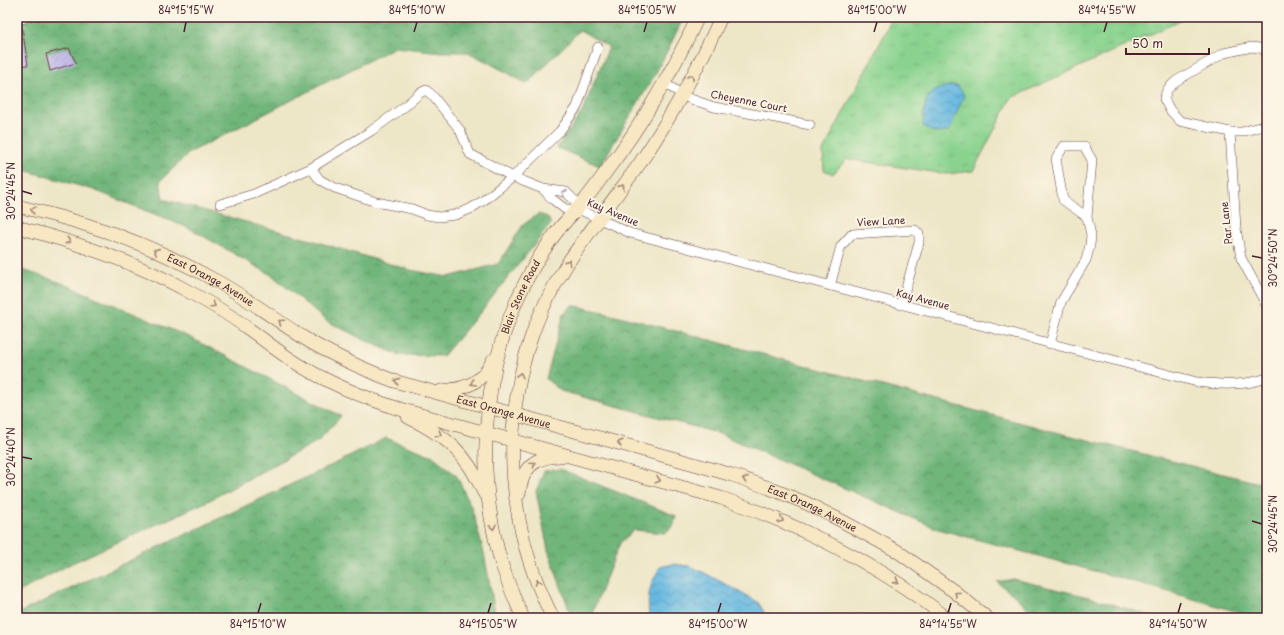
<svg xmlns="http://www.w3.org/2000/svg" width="1284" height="635" font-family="'Playpen Sans',sans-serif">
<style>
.grass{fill:url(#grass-tufts);stroke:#6a795d}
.forest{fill:url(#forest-crowns);stroke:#5c6a52}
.water{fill:url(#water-waves);stroke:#586c86}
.building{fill:url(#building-hatch)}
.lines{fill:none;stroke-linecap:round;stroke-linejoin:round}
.street-casing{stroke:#623d42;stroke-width:10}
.secondary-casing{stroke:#623d42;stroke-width:14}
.street{stroke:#fff;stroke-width:9}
.secondary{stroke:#f7e8c3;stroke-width:13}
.oneway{stroke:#a08477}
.oneway2{stroke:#ae9aa0}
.ticks{fill:none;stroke:#4a1f2b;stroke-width:1.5}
.labels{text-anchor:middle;stroke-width:4;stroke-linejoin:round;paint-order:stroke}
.street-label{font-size:10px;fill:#4a1f2b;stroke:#fcf5e5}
.neatline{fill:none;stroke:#4a1f2b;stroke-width:1.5}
.ticks-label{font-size:10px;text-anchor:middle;fill:#4a1f2b}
</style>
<defs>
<pattern id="grass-tufts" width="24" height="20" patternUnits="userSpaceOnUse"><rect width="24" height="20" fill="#8ad38f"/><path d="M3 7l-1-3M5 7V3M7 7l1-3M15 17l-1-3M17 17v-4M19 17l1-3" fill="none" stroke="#79b57c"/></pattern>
<pattern id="forest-crowns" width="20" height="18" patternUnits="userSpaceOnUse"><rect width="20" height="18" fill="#6fb57a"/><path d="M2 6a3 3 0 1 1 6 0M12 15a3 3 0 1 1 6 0" fill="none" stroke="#5d9364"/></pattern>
<pattern id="water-waves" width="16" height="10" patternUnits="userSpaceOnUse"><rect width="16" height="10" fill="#65b8e1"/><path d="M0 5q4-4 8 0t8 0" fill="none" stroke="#5595b7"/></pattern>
<pattern id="building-hatch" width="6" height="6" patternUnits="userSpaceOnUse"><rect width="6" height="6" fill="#c0b7ea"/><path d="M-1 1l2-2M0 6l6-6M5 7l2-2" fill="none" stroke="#a69dc9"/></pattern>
</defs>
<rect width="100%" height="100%" fill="#fcf5e5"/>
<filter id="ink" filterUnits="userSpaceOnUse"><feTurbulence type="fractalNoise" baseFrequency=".025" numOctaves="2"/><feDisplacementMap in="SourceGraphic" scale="8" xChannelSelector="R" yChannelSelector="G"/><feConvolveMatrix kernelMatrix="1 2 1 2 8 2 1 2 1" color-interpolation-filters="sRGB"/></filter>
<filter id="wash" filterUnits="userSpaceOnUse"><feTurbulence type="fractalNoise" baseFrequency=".012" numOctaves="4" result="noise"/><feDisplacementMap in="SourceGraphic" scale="16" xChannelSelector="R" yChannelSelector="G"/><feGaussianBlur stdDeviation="0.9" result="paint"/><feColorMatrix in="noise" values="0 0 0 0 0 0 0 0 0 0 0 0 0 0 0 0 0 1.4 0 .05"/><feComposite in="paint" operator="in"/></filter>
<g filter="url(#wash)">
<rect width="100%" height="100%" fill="#ede6c7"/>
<!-- grass -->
<polygon class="grass" points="891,17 1186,17 1160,30 1011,98 973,171 946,174 847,159 833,174 824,170 823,151 887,30"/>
<!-- forest -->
<g class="forest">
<polygon points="17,17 684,17 656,73 600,166 557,148 582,112 609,47 580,30 527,84 506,72 468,52 440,52 395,47 189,153 160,181 163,199 311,240 410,270 448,277 498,264 523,225 538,214 548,217 551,224 478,315 443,356 399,355 364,340 325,320 273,276 189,228 94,190 17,168"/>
<polygon points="17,268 62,283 189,337 341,416 318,441 206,502 72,563 17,593"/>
<polygon points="572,305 616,315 1048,430 1267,485 1267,618 1259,618 1124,579 938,529 720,434 561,391 546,379 564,313"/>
<polygon points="386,438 433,456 457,476 472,509 484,553 496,618 17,618 17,614 21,612 347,458"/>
<polygon points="560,469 676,516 674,525 665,533 634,530 620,543 590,618 572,618 548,550 536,491 544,471"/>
<polygon points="1013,579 1089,597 1157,618 1037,618 1016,597 997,582"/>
</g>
<!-- water -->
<g class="water">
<path d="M952,85l6,1 6,9 -15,36c-12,3 -15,2 -26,-5 1,-25 2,-35 29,-41z"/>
<path d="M673,564l16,2 14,6 55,30 6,10v6h-115c-2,-23 0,-32 11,-51z"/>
</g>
<g id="blocks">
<!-- building -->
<g class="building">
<polygon points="17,28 22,28 28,65 17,66"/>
<polygon points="69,48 76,63 50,71 46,54"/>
</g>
</g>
</g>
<g filter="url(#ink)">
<use href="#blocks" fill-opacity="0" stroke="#623d42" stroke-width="1"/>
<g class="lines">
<!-- street casing -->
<g class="street-casing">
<g id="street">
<polyline points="17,20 29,17"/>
<polyline points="1267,63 1266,49 1252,47 1224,53 1176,81 1167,90 1164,99 1170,110 1180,121 1230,132 1242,132 1266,125 1267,123"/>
<polyline points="664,83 688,98 714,107 781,119 810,125"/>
<polyline points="1230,132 1236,228 1241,258 1267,306"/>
<polyline points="311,168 320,180 335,188 376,202 412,209 427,215 439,217 455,215 470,209 484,200 513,177 560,131 577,107 598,47"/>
<path d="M543,189l8,9 14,11h13l52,24 567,149c24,3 47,4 70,-4"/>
<polyline points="220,204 254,194 311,168 371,131 404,107 420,93 426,90 432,95 460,130 470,154 513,177 543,189 566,192 575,201 578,209"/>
<polyline points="830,286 841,246 852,234 915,230 919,234 919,243 901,305"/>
<polyline points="1050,344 1061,302 1086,260 1090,245 1091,235 1087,217 1092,160 1084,146 1064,146 1056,159 1063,200 1087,217"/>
</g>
</g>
<!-- secondary casing -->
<g class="secondary-casing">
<g id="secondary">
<path id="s1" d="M17,206c24,6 49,12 73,20 45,14 89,34 130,57 30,17 56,37 84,55 29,18 59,31 90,43l300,83 38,11 37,13 37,15 36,18 55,30 58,41 32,26"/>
<path d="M17,227c62,16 122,36 178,68 18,10 35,20 51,32 16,11 31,24 47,34 34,22 71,37 110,49l318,88c82,28 158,67 226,120"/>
<path d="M441,391c25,-2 41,-8 52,-31"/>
<path d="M408,417c39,20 58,35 76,76"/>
<path d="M519,494c3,-26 15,-38 42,-38"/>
<path id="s2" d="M523,618c-8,-18 -16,-37 -22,-56 -29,-102 -17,-215 39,-306 8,-12 16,-25 26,-35 3,-4 8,-8 11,-12 11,-12 21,-26 31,-40 36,-47 65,-99 90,-152"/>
<path d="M553,618c-45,-88 -53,-190 -21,-283 9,-26 22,-50 37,-74 23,-33 47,-65 71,-98 31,-46 59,-96 81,-146"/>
</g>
</g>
<!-- street -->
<use href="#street" class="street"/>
<!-- secondary -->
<use href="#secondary" class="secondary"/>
</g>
<!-- one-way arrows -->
<defs><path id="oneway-chevron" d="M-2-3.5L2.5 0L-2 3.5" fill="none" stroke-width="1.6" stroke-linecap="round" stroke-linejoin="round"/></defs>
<g class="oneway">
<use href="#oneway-chevron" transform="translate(691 77) rotate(-62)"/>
<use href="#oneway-chevron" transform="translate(622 187) rotate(-54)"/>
<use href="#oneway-chevron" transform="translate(33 210) rotate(-165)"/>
<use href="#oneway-chevron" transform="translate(68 241) rotate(17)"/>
<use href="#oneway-chevron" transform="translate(156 251) rotate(-156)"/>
<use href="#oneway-chevron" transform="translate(568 262) rotate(-57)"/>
<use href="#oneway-chevron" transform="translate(213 305) rotate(31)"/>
<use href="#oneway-chevron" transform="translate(281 322) rotate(-145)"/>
<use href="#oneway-chevron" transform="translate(520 375) rotate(-77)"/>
<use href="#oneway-chevron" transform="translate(397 381) rotate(-163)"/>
<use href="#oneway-chevron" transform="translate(473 383) rotate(150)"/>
<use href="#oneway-chevron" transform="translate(439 434) rotate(35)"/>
<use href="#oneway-chevron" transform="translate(620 443) rotate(-164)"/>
<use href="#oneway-chevron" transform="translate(533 464) rotate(-35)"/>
<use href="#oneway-chevron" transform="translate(745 479) rotate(-160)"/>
<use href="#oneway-chevron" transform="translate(658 480) rotate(15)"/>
<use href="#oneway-chevron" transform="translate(781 520) rotate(22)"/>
<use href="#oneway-chevron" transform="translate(493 527) rotate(79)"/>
<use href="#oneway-chevron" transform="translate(896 581) rotate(33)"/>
<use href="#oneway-chevron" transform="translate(538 582) rotate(-111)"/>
<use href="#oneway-chevron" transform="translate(957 594) rotate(-142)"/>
</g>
<use class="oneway2" href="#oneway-chevron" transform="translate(564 193) rotate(-153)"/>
</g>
<!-- ticks -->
<path class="ticks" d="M184,32l2,-10M414,32l3,-10M644,32l3,-10M874,32l3,-10M1104,32l3,-10M22,191l10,3M1252,256l10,2M22,457l10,2M1252,521l10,3M258,613l3,-10M488,613l3,-10M718,613l3,-10M948,613l3,-10M1178,613l3,-10"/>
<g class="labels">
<!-- street labels -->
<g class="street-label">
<text transform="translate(749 101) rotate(11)" y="4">Cheyenne Court</text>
<text transform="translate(613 212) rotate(23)" y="4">Kay Avenue</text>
<text transform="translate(881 221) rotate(-3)" y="4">View Lane</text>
<text transform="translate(1226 223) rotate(-96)" y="4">Par Lane</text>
<text dy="4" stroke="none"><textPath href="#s1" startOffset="208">East Orange Avenue</textPath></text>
<text dy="4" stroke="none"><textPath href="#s2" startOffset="332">Blair Stone Road</textPath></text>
<text transform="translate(923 299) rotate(15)" y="4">Kay Avenue</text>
<text dy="4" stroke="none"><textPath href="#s1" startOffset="532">East Orange Avenue</textPath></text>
<text dy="4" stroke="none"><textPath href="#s1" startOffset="856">East Orange Avenue</textPath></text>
</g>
</g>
<!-- margin -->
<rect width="1284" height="635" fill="none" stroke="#fcf5e5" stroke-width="44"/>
<!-- scale -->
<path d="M1126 48v6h83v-6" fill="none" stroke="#4a1f2b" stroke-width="2"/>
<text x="1132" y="48" font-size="12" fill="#4a1f2b" stroke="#fcf5e5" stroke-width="3" paint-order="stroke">50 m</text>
<rect x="22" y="22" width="1240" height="591" class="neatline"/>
<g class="ticks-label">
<text x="186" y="14">84°15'15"W</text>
<text x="417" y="14">84°15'10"W</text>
<text x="647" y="14">84°15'05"W</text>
<text x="877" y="14">84°15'00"W</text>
<text x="1107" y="14">84°14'55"W</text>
<text transform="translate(11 191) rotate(-90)" y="4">30°24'45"N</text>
<text transform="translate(1273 258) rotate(-90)" y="4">30°24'50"N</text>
<text transform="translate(11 457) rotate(-90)" y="4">30°24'40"N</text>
<text transform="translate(1273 524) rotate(-90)" y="4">30°24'45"N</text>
<text x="258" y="628">84°15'10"W</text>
<text x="488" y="628">84°15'05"W</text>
<text x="718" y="628">84°15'00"W</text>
<text x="948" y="628">84°14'55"W</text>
<text x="1178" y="628">84°14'50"W</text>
</g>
</svg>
